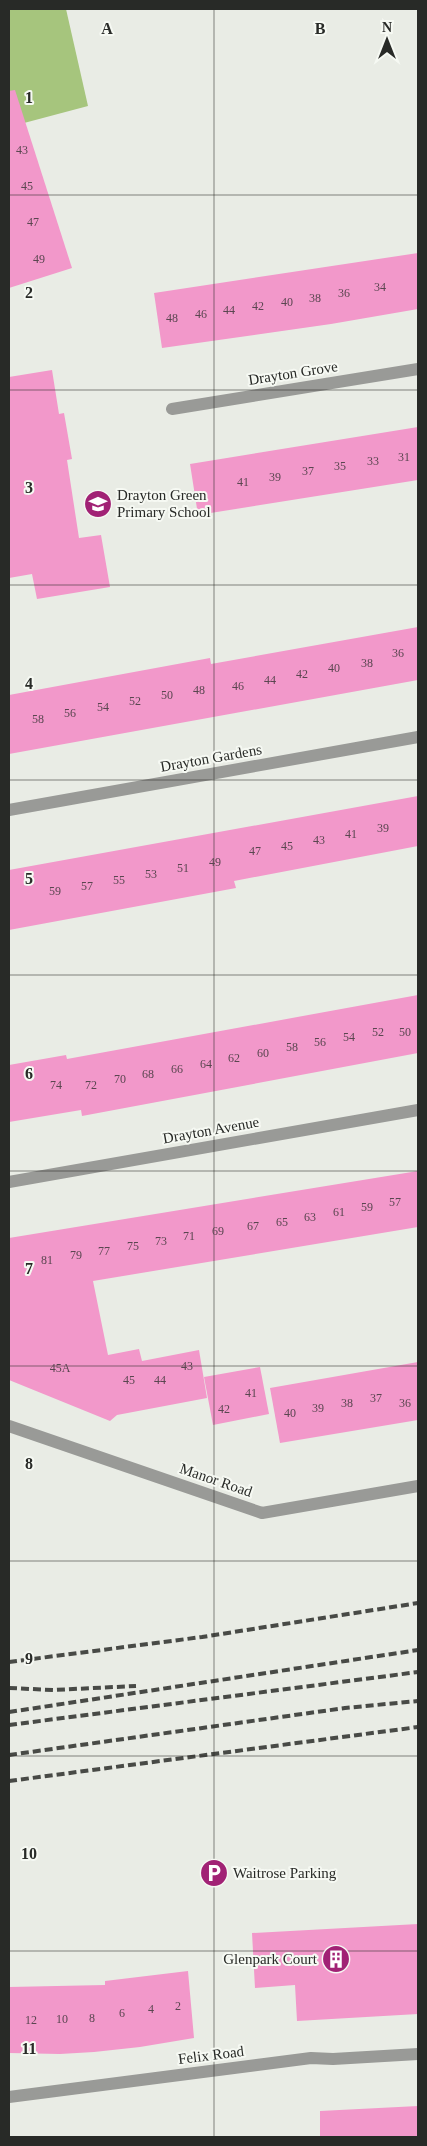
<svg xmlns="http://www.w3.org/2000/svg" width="427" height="2146" font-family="Georgia,serif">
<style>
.green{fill:#a6c57d}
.building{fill:#f298ca}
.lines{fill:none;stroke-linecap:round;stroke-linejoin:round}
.street{stroke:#999a97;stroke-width:12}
.rail{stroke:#484a46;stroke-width:4;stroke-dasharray:8 4;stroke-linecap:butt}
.grid{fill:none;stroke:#282a27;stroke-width:1;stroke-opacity:0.55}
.labels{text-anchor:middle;stroke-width:4;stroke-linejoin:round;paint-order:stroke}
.number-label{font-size:12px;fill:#5a4650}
.street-label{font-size:15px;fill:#282a27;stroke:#f6f9f3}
.poi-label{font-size:15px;fill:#282a27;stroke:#f6f9f3;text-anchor:start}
.grid-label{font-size:16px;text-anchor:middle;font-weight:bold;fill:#282a27;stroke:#f6f9f3;stroke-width:4;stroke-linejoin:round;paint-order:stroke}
</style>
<rect width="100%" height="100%" fill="#e9ece5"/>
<!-- green -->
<polygon class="green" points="9,9 66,9 88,106 9,127"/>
<!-- building -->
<g class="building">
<polygon points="15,90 72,268 9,288 9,91"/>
<polygon points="418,253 418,309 331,324 162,348 154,293"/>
<polygon points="52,370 59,414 64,413 72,459 67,460 79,538 101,535 110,587 37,599 32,574 9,578 9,377"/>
<polygon points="418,427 418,480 198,515 190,464"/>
<polygon points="418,627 418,680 9,754 9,695 210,658 211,664"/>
<polygon points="418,796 418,846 234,881 236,888 9,930 9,870"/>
<polygon points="418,995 418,1053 82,1116 81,1110 9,1122 9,1065 66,1055 67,1059"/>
<polygon points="418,1171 418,1227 93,1281 108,1355 139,1349 142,1361 199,1350 207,1398 117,1415 110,1421 9,1380 9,1238"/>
<polygon points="418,1362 418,1420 280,1443 270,1388"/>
<polygon points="260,1367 269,1414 213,1425 204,1377"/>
<polygon points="418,1924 418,2014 297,2021 295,1985 255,1988 252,1933"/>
<polygon points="188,1971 194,2038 140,2047 94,2052 60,2054 9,2053 9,1987 105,1985 105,1981"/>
<polygon points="418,2106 418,2137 320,2137 320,2111"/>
</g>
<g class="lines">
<!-- street -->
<g class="street">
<polyline points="172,409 418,369"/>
<polyline points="9,810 418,737"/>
<polyline points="9,1182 418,1110"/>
<polyline points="9,1426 262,1513 418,1486"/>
<polyline points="9,2097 311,2058 333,2059 418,2054"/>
</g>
<!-- rail -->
<g class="rail">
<polyline points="9,1662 202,1637 418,1603"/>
<polyline points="9,1688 53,1690 136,1686"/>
<polyline points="9,1712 418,1650"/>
<polyline points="9,1725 418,1672"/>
<polyline points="9,1755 345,1708 418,1701"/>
<polyline points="9,1781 418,1727"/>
</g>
</g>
<!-- grid -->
<path class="grid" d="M214,9v2128M9,195h409M9,390h409M9,585h409M9,780h409M9,975h409M9,1171h409M9,1366h409M9,1561h409M9,1756h409M9,1951h409"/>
<!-- icons -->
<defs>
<g id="school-disc" transform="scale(1.4375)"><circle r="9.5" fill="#a12275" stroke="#f6f9f3"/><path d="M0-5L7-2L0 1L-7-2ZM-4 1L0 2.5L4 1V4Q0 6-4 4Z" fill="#fff"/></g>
<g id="parking-disc" transform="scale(1.4375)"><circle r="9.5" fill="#a12275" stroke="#f6f9f3"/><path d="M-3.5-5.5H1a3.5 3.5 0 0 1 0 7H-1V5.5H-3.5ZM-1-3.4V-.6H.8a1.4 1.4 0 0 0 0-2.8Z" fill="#fff"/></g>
<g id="building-disc" transform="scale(1.4375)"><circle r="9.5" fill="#a12275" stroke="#f6f9f3"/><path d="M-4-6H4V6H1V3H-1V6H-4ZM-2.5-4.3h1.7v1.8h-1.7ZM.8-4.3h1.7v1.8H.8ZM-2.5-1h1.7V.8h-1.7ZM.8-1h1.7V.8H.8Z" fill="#fff"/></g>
</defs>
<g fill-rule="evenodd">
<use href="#school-disc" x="98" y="504"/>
<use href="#parking-disc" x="214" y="1873"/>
<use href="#building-disc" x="336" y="1959"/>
</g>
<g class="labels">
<!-- number labels -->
<g class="number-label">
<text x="22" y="154">43</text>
<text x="27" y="190">45</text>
<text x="33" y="226">47</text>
<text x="39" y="263">49</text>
<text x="380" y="291">34</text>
<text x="344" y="297">36</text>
<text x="315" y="302">38</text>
<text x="287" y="306">40</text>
<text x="258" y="310">42</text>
<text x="229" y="314">44</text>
<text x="201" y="318">46</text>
<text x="172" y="322">48</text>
<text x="404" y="461">31</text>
<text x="373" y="465">33</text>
<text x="340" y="470">35</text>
<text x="308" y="475">37</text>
<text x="275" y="481">39</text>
<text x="243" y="486">41</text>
<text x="398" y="657">36</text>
<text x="367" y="667">38</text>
<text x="334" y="672">40</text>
<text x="302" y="678">42</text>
<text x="270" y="684">44</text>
<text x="238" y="690">46</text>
<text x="199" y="694">48</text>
<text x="167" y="699">50</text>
<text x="135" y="705">52</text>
<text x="103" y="711">54</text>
<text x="70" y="717">56</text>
<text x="38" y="723">58</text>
<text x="383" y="832">39</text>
<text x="351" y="838">41</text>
<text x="319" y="844">43</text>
<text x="287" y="850">45</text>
<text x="255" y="855">47</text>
<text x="215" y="866">49</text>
<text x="183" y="872">51</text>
<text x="151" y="878">53</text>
<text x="119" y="884">55</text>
<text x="87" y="890">57</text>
<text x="55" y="895">59</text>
<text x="378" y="1036">52</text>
<text x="405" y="1036">50</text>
<text x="349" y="1041">54</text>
<text x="320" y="1046">56</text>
<text x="292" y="1051">58</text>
<text x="263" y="1057">60</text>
<text x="234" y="1062">62</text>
<text x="206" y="1068">64</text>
<text x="177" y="1073">66</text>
<text x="148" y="1078">68</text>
<text x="120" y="1083">70</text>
<text x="56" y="1089">74</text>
<text x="91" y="1089">72</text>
<text x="395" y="1206">57</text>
<text x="367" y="1211">59</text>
<text x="339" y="1216">61</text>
<text x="310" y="1221">63</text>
<text x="282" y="1226">65</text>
<text x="253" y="1230">67</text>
<text x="218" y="1235">69</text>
<text x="189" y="1240">71</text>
<text x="161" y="1245">73</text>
<text x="133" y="1250">75</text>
<text x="104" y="1255">77</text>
<text x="76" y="1259">79</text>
<text x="47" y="1264">81</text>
<text x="187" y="1370">43</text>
<text x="60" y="1372">45A</text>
<text x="129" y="1384">45</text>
<text x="160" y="1384">44</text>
<text x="251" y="1397">41</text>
<text x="376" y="1402">37</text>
<text x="347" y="1407">38</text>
<text x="405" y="1407">36</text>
<text x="318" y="1412">39</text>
<text x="224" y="1413">42</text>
<text x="290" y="1417">40</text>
<text x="178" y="2010">2</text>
<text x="151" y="2013">4</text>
<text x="122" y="2017">6</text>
<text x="92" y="2022">8</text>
<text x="62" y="2023">10</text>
<text x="31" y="2024">12</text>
</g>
<!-- street labels -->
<g class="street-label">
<text transform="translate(293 373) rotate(-9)" y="5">Drayton Grove</text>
<text transform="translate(211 758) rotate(-10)" y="5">Drayton Gardens</text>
<text transform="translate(211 1130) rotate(-10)" y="5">Drayton Avenue</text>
<text transform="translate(216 1480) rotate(19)" y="5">Manor Road</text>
<text transform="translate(211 2055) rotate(-7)" y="5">Felix Road</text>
</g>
<!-- poi labels -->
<g class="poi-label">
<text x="117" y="500">Drayton Green<tspan x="117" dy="17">Primary School</tspan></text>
<text x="233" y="1878">Waitrose Parking</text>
<text x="317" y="1964" text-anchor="end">Glenpark Court</text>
</g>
</g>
<g class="grid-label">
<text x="107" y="34">A</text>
<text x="320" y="34">B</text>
<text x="29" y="103">1</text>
<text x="29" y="298">2</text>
<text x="29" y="493">3</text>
<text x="29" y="689">4</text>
<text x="29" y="884">5</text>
<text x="29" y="1079">6</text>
<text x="29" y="1274">7</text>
<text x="29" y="1469">8</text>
<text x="29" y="1664">9</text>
<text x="29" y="1859">10</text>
<text x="29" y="2054">11</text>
</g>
<!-- border -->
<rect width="427" height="2146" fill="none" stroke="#282a27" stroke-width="20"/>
<!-- north arrow -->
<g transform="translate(387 40)" stroke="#f6f9f3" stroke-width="4" paint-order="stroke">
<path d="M0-4L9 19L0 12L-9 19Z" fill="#282a27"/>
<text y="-8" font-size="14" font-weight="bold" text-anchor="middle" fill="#282a27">N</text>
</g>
</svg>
